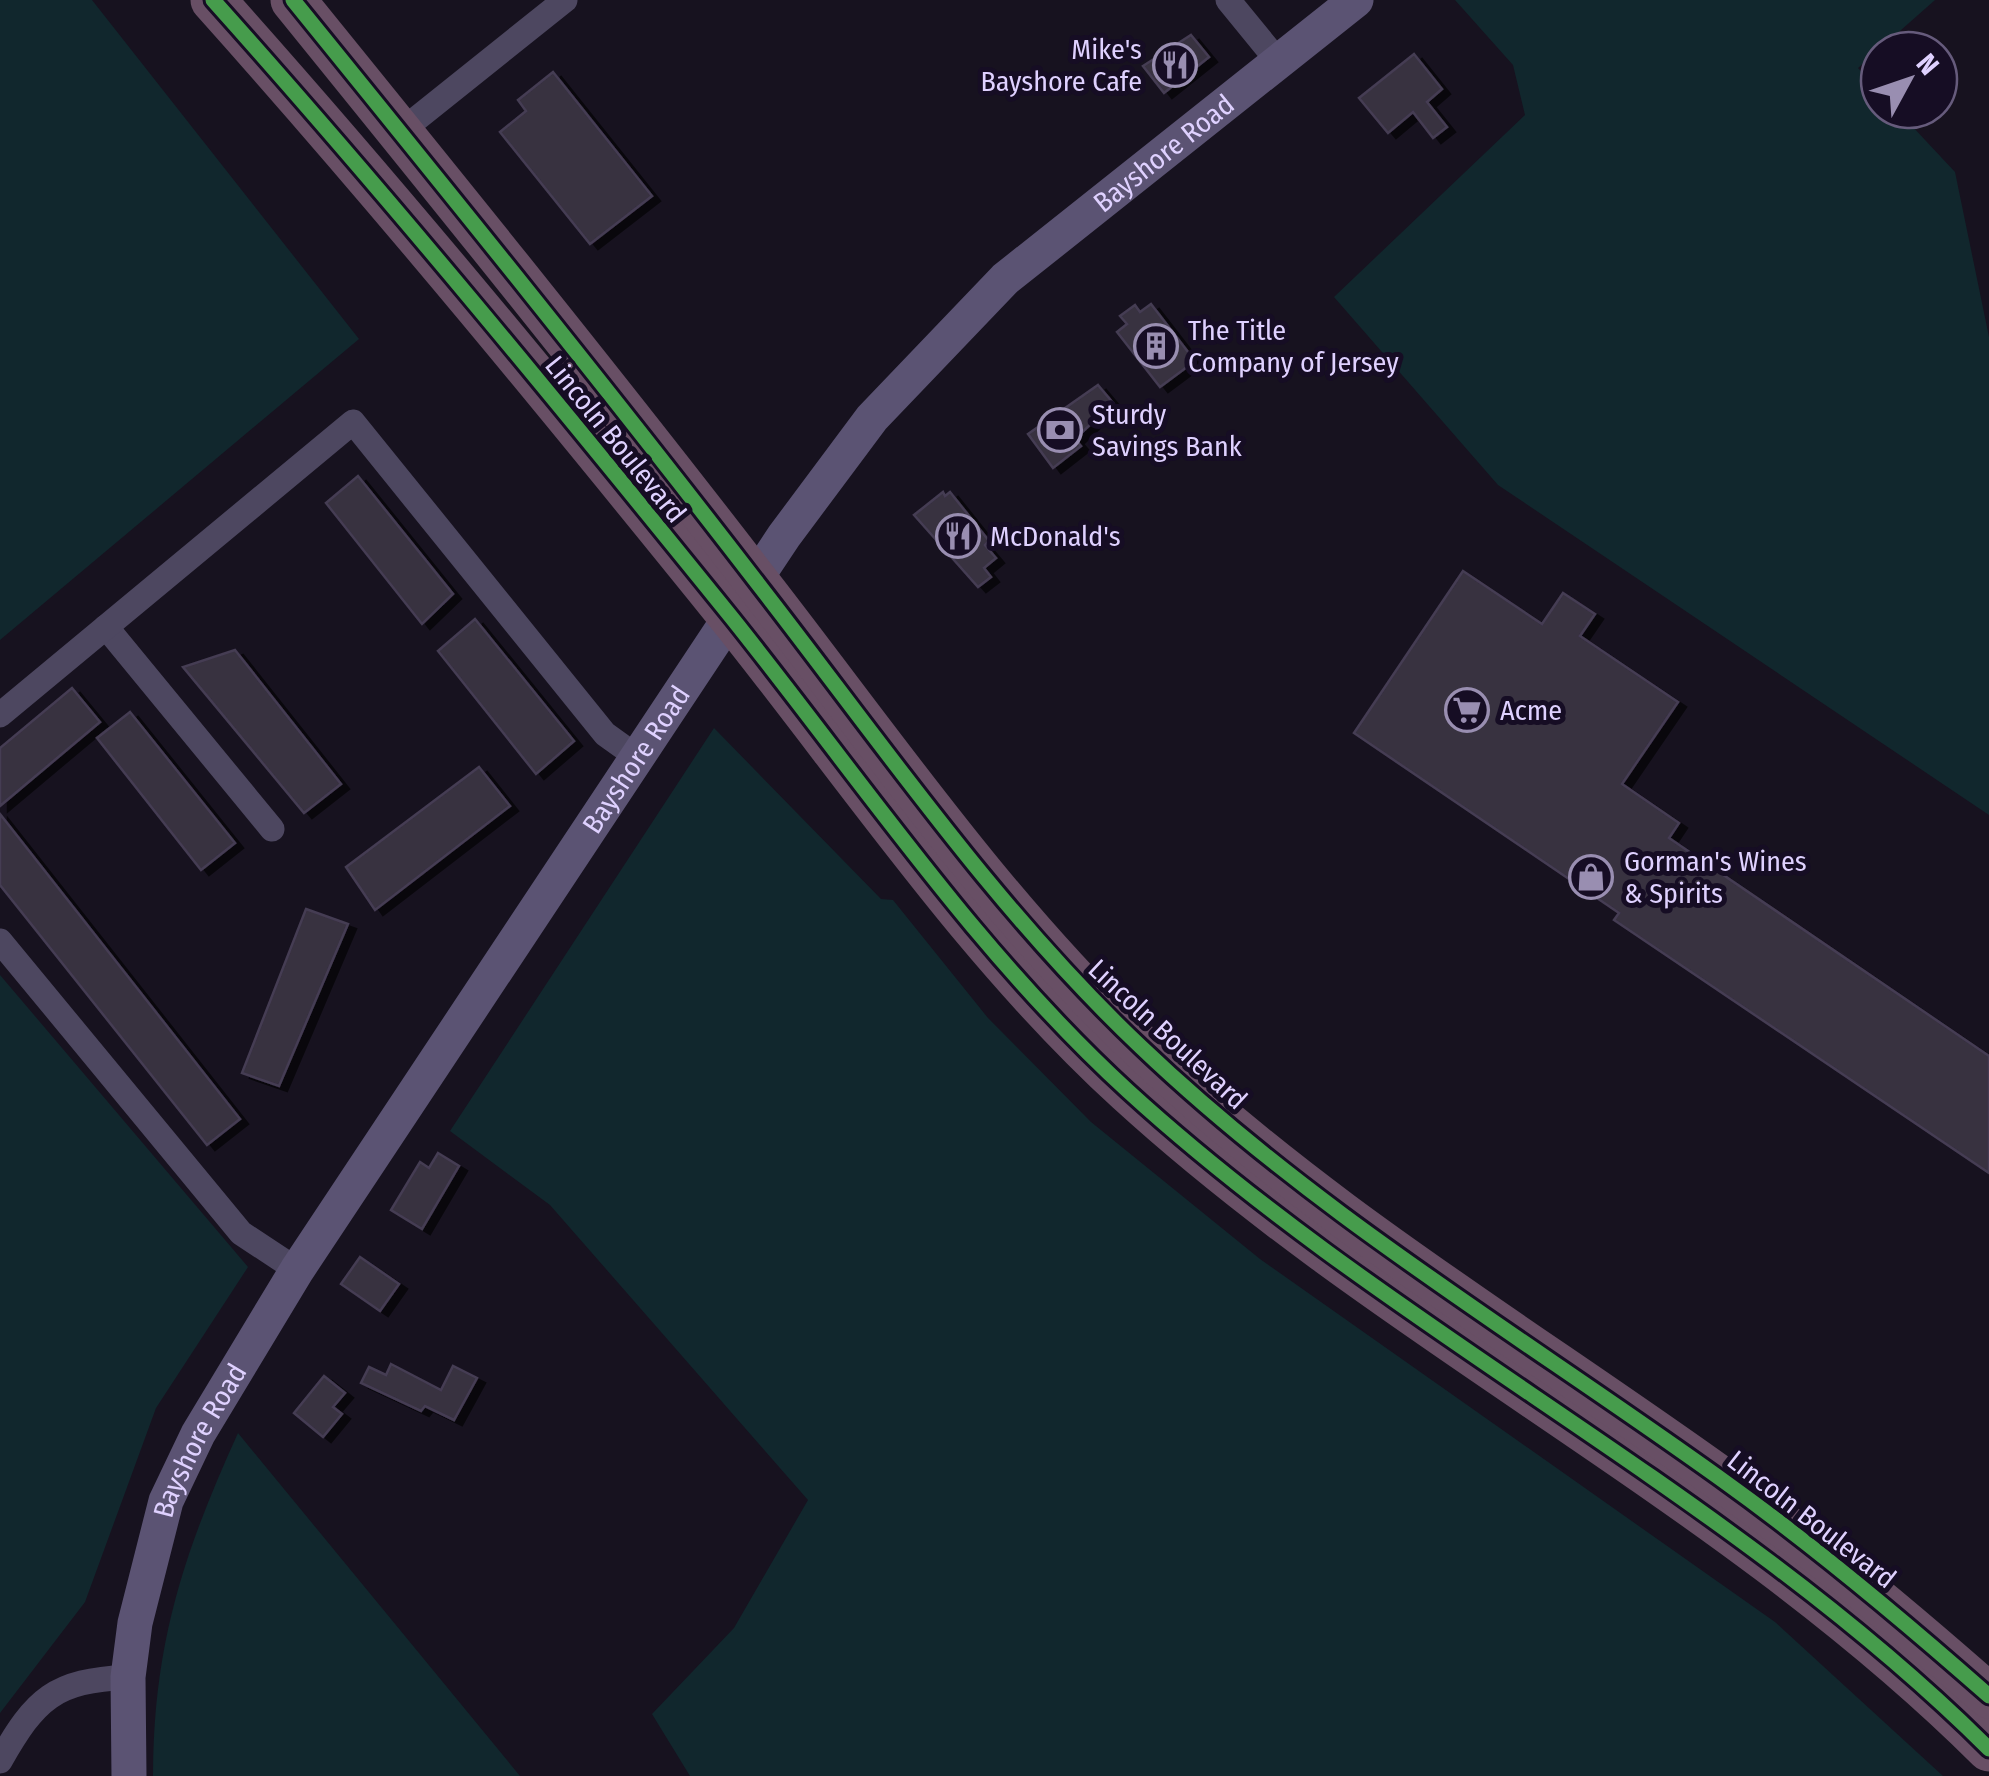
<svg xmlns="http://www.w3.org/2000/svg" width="1989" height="1776" font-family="'Fira Sans Condensed',sans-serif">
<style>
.green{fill:#11272d}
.building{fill:#373041;stroke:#453c53;stroke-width:2.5;filter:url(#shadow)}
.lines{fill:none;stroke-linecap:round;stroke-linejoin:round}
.street{stroke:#4d4760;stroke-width:25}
.secondary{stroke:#5b5373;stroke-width:35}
.highway{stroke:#684f65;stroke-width:45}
.cycleway-casing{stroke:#160d24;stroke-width:21}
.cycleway{stroke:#469c4c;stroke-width:15}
.labels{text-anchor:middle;stroke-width:10;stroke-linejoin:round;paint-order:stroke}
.poi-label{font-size:28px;fill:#dfd1ff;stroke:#160d24;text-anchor:start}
.street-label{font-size:28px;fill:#dfd1ff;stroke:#160d24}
</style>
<defs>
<filter id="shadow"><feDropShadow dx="8" dy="5" stdDeviation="0" flood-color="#0009"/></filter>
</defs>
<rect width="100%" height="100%" fill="#17121f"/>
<!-- green -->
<g class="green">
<polygon points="0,0 92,0 359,339 0,640"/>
<polygon points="1455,0 1935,0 1858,68 1879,91 1879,110 1897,110 1955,172 1989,337 1989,815 1498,485 1334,297 1525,115 1513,65"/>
<polygon points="714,728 881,899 893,900 988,1018 1091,1122 1260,1259 1775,1622 1943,1776 690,1776 652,1714 734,1628 808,1500 550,1205 450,1131"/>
<polygon points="0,975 248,1267 156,1408 85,1602 0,1713"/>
<path d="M238,1433l282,343h-367c0,-132 31,-224 85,-343z"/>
</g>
<!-- building -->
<g class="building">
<polygon points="1191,35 1209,57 1164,93 1143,66"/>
<polygon points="1414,54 1442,89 1427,102 1447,127 1433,138 1413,112 1388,133 1359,98"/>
<polygon points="553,72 652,196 590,244 500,132 526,111 518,100"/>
<polygon points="1151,304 1195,361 1160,387 1117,332 1127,324 1120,316 1135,305 1140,312"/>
<polygon points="1098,385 1113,403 1075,439 1081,446 1053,468 1028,434"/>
<polygon points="358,476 453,594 422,624 326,503"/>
<polygon points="943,492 945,496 950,492 989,541 985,545 996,558 984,568 991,577 978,587 914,515"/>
<polygon points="1463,571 1542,624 1563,593 1595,614 1580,636 1678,702 1622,784 1679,823 1669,838 1989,1056 1989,1173 1614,920 1619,913 1354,733"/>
<polygon points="475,619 574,741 536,774 438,651"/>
<polygon points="235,650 341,784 304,813 183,667"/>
<polygon points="72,688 100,722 0,806 0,748"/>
<polygon points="130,712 235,843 201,870 97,738"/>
<polygon points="479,767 510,806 375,910 346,867"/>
<polygon points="0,814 240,1119 207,1145 0,885"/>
<polygon points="306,909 348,924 279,1086 242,1073"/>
<polygon points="438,1153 459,1166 422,1229 391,1210 420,1162 429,1168"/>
<polygon points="360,1257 399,1284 380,1311 341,1284"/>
<polygon points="391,1364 441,1390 453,1366 477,1378 454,1420 425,1406 421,1411 361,1383 369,1367 386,1375"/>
<polygon points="324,1376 345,1393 333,1407 342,1414 323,1437 294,1413"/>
</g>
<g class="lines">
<!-- street -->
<g class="street">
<polyline points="1228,0 1277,60"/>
<polyline points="400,132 565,0"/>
<polyline points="106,627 272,829"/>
<polyline points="0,715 353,422 605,734 637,757"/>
<polyline points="0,941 241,1233 297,1270"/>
<path d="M0,1761c36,-63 54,-80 128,-84"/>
</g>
<!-- secondary -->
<path class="secondary" id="s1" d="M129,1776l-1,-99 7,-54 31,-122 32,-67 99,-164 487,-734 88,-118 133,-139 351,-279"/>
<!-- highway -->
<g class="highway">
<path d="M213,0c179,200 350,409 519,618 128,160 244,334 396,473 268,245 603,401 861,658"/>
<path d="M293,0c158,195 316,390 469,589 121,156 235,322 379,458 177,169 387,293 584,435 92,66 179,139 264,214"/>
</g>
<!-- cycleway casing -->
<g class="cycleway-casing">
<g id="cycleway">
<path d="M213,0c179,200 350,409 519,618 128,160 244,334 396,473 268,245 603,401 861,658"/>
<path d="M293,0c158,195 316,390 469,589 121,156 235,322 379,458 177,169 387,293 584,435 92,66 179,139 264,214"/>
</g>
</g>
<!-- cycleway -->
<use href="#cycleway" class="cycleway"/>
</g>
<!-- icons -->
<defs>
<g id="restaurant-ring" transform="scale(2.25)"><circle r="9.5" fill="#160d24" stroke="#998eb1" stroke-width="1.5"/><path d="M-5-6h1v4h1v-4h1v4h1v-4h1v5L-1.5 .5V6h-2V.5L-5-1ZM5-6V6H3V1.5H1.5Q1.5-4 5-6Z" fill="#998eb1"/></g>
<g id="building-ring" transform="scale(2.25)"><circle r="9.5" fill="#160d24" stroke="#998eb1" stroke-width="1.5"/><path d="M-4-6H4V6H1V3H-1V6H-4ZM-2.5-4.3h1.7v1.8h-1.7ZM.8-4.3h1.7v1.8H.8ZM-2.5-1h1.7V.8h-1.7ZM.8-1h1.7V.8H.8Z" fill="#998eb1"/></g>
<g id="bank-ring" transform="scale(2.25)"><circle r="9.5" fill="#160d24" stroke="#998eb1" stroke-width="1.5"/><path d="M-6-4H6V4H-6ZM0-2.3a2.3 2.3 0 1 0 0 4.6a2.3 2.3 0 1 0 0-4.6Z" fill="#998eb1"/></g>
<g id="supermarket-ring" transform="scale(2.25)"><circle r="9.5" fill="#160d24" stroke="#998eb1" stroke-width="1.5"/><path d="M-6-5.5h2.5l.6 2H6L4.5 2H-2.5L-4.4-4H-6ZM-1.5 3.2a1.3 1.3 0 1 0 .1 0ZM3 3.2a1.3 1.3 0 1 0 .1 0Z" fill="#998eb1"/></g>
<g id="shop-ring" transform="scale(2.25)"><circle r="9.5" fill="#160d24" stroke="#998eb1" stroke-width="1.5"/><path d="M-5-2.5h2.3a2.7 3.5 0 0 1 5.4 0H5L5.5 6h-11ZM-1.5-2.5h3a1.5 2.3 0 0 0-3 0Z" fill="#998eb1"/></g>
</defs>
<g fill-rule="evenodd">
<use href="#restaurant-ring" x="1175" y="65"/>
<use href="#building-ring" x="1156" y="346"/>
<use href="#bank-ring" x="1060" y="430"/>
<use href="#restaurant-ring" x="958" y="536"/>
<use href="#supermarket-ring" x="1467" y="710"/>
<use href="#shop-ring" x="1591" y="877"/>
</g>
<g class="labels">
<!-- poi labels -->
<g class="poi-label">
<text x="1142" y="59" text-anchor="end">Mike's<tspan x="1142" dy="32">Bayshore Cafe</tspan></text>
<text x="1188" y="340">The Title<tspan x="1188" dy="32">Company of Jersey</tspan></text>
<text x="1092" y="424">Sturdy<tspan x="1092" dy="32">Savings Bank</tspan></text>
<text x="990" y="546">McDonald's</text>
<text x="1500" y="720">Acme</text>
<text x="1624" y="871">Gorman's Wines<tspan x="1624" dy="32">&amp; Spirits</tspan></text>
</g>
<!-- street labels -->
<g class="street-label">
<text dy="10" stroke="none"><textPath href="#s1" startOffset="1968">Bayshore Road</textPath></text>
<text transform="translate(616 439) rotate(51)" y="10">Lincoln Boulevard</text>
<text dy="10" stroke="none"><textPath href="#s1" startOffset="1158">Bayshore Road</textPath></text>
<text transform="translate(1168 1034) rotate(43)" y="10">Lincoln Boulevard</text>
<text dy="10" stroke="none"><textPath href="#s1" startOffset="348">Bayshore Road</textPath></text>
<text transform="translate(1812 1519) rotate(38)" y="10">Lincoln Boulevard</text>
</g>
</g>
<!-- north arrow -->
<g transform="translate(1909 80) rotate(50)"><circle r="48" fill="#160d24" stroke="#665b7c" stroke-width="2.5"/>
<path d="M0-8L18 38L0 25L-18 38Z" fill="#998eb1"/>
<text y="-15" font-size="28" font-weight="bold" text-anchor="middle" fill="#dfd1ff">N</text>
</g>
</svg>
